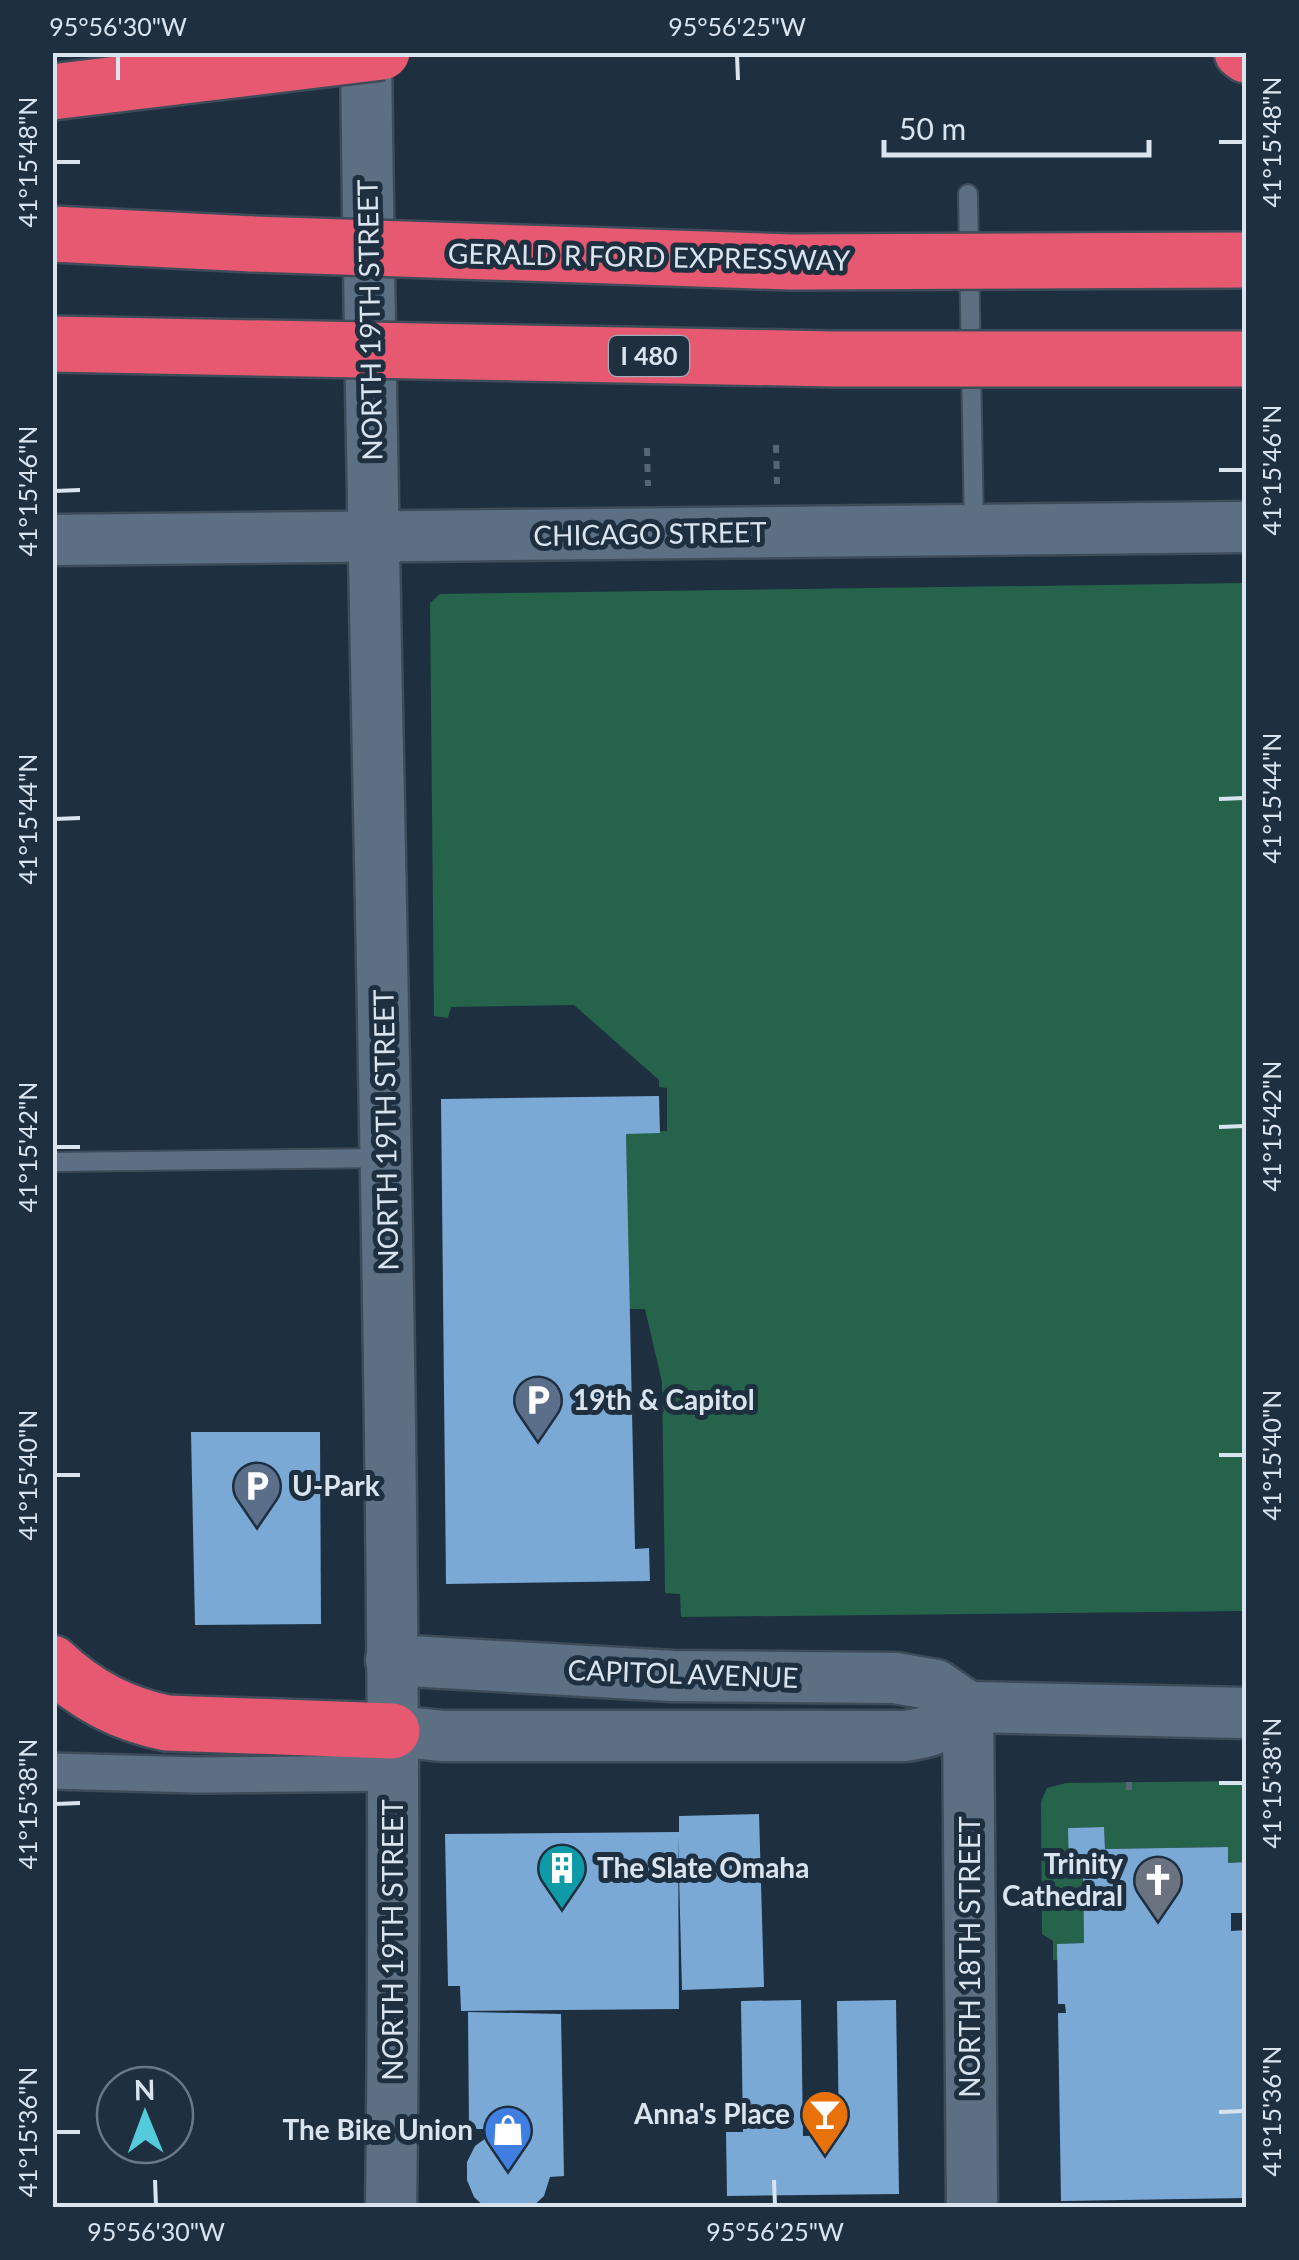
<svg xmlns="http://www.w3.org/2000/svg" width="1299" height="2260" font-family="Lato,sans-serif">
<style>
.green{fill:#25644a}
.building{fill:#7ba9d5}
.lines{fill:none;stroke-linecap:round;stroke-linejoin:round}
.lane-casing{stroke:#3e4c5a;stroke-width:22}
.street-casing{stroke:#3e4c5a;stroke-width:40}
.secondary-casing{stroke:#3e4c5a;stroke-width:55}
.highway-casing{stroke:#3e4c5a;stroke-width:60}
.path{stroke:#576675;stroke-width:6;stroke-dasharray:8 8;stroke-linecap:butt}
.lane{stroke:#5d7083;stroke-width:18}
.street{stroke:#5d7083;stroke-width:35}
.secondary{stroke:#5d7083;stroke-width:50}
.highway{stroke:#e75871;stroke-width:55}
.highway-bridge-casing{stroke:#3e4c5a;stroke-width:60;stroke-linecap:butt}
.highway-bridge{stroke:#e75871;stroke-width:55}
.ticks{fill:none;stroke:#d9e4ef;stroke-width:4}
.labels{text-anchor:middle;stroke-width:10;stroke-linejoin:round;paint-order:stroke}
.shield{fill:#1e2f40;stroke:#a1aeba;stroke-width:2.5}
.shield-label{font-size:25px;font-weight:bold;fill:#d9e4ef}
.street-label{font-size:28px;fill:#d9e4ef;stroke:#1e2f40}
.poi-label{font-size:28px;font-weight:bold;fill:#d9e4ef;stroke:#1e2f40;text-anchor:start}
.neatline{fill:none;stroke:#d9e4ef;stroke-width:4}
.ticks-label{font-size:25px;text-anchor:middle;fill:#d9e4ef}
</style>
<rect width="100%" height="100%" fill="#1e2f40"/>
<!-- green -->
<g class="green">
<polygon points="1246,583 1246,1611 681,1617 680,1594 665,1593 662,1382 645,1309 628,1309 626,1134 667,1131 667,1088 659,1087 659,1080 574,1005 451,1007 448,1018 434,1016 430,603 440,594"/>
<polygon points="1246,1781 1246,1862 1228,1863 1227,1847 1105,1849 1104,1827 1069,1828 1069,1868 1083,1869 1084,1943 1058,1944 1058,1960 1053,1960 1053,1941 1042,1934 1041,1802 1047,1788 1066,1783"/>
</g>
<!-- building -->
<g class="building">
<polygon points="659,1096 660,1133 626,1134 635,1549 649,1548 650,1581 446,1584 441,1099"/>
<polygon points="191,1432 320,1432 321,1624 195,1625"/>
<polygon points="759,1814 764,1987 682,1990 678,1837 679,2009 461,2011 460,1986 448,1986 445,1834 679,1832 679,1816"/>
<polygon points="1104,1827 1105,1849 1228,1847 1228,1863 1246,1862 1246,1913 1231,1913 1231,1931 1246,1930 1246,2198 1061,2201 1058,2013 1066,2013 1065,2004 1058,2004 1057,1944 1084,1943 1083,1869 1069,1869 1068,1828"/>
<polygon points="801,2000 803,2136 839,2135 837,2001 896,2000 899,2194 727,2196 726,2132 743,2132 741,2001"/>
<polygon points="468,2012 561,2014 564,2176 550,2177 544,2196 531,2208 486,2208 474,2197 467,2180 467,2162 475,2146 493,2133 489,2129 469,2129"/>
</g>
<g class="lines">
<!-- lane casing -->
<g class="lane-casing">
<g id="lane">
<polyline points="968,194 974,529"/>
<polyline points="52,1162 381,1158"/>
</g>
</g>
<!-- street casing -->
<g class="street-casing">
<polyline id="street" points="52,1771 197,1775 393,1773"/>
</g>
<!-- secondary casing -->
<g class="secondary-casing">
<g id="secondary">
<path d="M366,52c8,719 35,1437 25,2156"/>
<polyline points="52,540 1246,527"/>
<polyline points="391,1660 672,1676 895,1678 936,1685 968,1707 1246,1713"/>
<polyline points="968,1707 972,2208"/>
<path d="M392,1731l51,5h461c27,-3 44,-11 64,-29"/>
</g>
</g>
<!-- highway casing -->
<g class="highway-casing">
<g id="highway">
<polyline points="1242,52 1246,55"/>
<polyline points="52,234 252,244"/>
<path d="M52,1663c34,32 70,51 115,60l225,8"/>
</g>
</g>
<!-- path -->
<g class="path">
<polyline points="776,445 777,484"/>
<polyline points="647,448 648,486"/>
<polyline points="1129,1790 1129,1782"/>
</g>
<!-- lane -->
<use href="#lane" class="lane"/>
<!-- street -->
<use href="#street" class="street"/>
<!-- secondary -->
<use href="#secondary" class="secondary"/>
<!-- highway -->
<use href="#highway" class="highway"/>
<!-- highway-bridge casing -->
<g class="highway-bridge-casing">
<g id="highway-bridge">
<polyline points="52,92 382,52"/>
<polyline points="252,244 790,262 1246,260"/>
<polyline points="52,344 834,359 1246,359"/>
</g>
</g>
<!-- highway-bridge -->
<use href="#highway-bridge" class="highway-bridge"/>
</g>
<!-- ticks -->
<path class="ticks" d="M118,55v25M737,55l1,25M1219,142h25M55,162h25M1219,470h25M55,491l25,-1M1219,799l25,-1M55,819l25,-1M1219,1127l25,-1M55,1147h25M1219,1455h25M55,1475h25M1219,1783h25M55,1804l25,-1M1219,2112l25,-1M55,2132h25M155,2180l1,25M774,2180l1,25"/>
<!-- icons -->
<defs>
<g id="parking-pin" transform="scale(2.5)"><path d="M0 17L-7.5 6A9.5 9.5 0 1 1 7.5 6Z" fill="#5c6f8a" stroke="#1e2f40"/><path d="M-3.5-5.5H1a3.5 3.5 0 0 1 0 7H-1V5.5H-3.5ZM-1-3.4V-.6H.8a1.4 1.4 0 0 0 0-2.8Z" fill="#fff"/></g>
<g id="building-pin" transform="scale(2.5)"><path d="M0 17L-7.5 6A9.5 9.5 0 1 1 7.5 6Z" fill="#0f9aa8" stroke="#1e2f40"/><path d="M-4-6H4V6H1V3H-1V6H-4ZM-2.5-4.3h1.7v1.8h-1.7ZM.8-4.3h1.7v1.8H.8ZM-2.5-1h1.7V.8h-1.7ZM.8-1h1.7V.8H.8Z" fill="#fff"/></g>
<g id="church-pin" transform="scale(2.5)"><path d="M0 17L-7.5 6A9.5 9.5 0 1 1 7.5 6Z" fill="#6b7280" stroke="#1e2f40"/><path d="M-1.2-6h2.4v3.5h3.3v2.4h-3.3V6h-2.4V-.1h-3.3v-2.4h3.3Z" fill="#fff"/></g>
<g id="bar-pin" transform="scale(2.5)"><path d="M0 17L-7.5 6A9.5 9.5 0 1 1 7.5 6Z" fill="#e8710a" stroke="#1e2f40"/><path d="M-6-5H6L.8 .8V4.5H3.5V6h-7V4.5H-.8V.8Z" fill="#fff"/></g>
<g id="shop-pin" transform="scale(2.5)"><path d="M0 17L-7.5 6A9.5 9.5 0 1 1 7.5 6Z" fill="#3f7fe0" stroke="#1e2f40"/><path d="M-5-2.5h2.3a2.7 3.5 0 0 1 5.4 0H5L5.5 6h-11ZM-1.5-2.5h3a1.5 2.3 0 0 0-3 0Z" fill="#fff"/></g>
</defs>
<g fill-rule="evenodd">
<use href="#parking-pin" x="538" y="1400"/>
<use href="#parking-pin" x="257" y="1486"/>
<use href="#building-pin" x="562" y="1868"/>
<use href="#church-pin" x="1158" y="1880"/>
<use href="#bar-pin" x="825" y="2114"/>
<use href="#shop-pin" x="508" y="2130"/>
</g>
<g class="labels">
<!-- shield labels -->
<rect class="shield" x="609" y="336" width="80" height="40" rx="8"/>
<g class="shield-label">
<text x="649" y="365">I 480</text>
</g>
<!-- street labels -->
<g class="street-label">
<text transform="translate(649 257) rotate(1)" y="10">GERALD R FORD EXPRESSWAY</text>
<text transform="translate(370 320) rotate(-91)" y="10">NORTH 19TH STREET</text>
<text transform="translate(650 534) rotate(-1)" y="10">CHICAGO STREET</text>
<text transform="translate(386 1130) rotate(-91)" y="10">NORTH 19TH STREET</text>
<text transform="translate(683 1674) rotate(2)" y="10">CAPITOL AVENUE</text>
<text transform="translate(393 1940) rotate(-90)" y="10">NORTH 19TH STREET</text>
<text transform="translate(970 1957) rotate(-90)" y="10">NORTH 18TH STREET</text>
</g>
<!-- poi labels -->
<g class="poi-label">
<text x="573" y="1410">19th &amp; Capitol</text>
<text x="292" y="1496">U-Park</text>
<text x="1123" y="1874" text-anchor="end">Trinity<tspan x="1123" dy="32">Cathedral</tspan></text>
<text x="597" y="1878">The Slate Omaha</text>
<text x="790" y="2124" text-anchor="end">Anna's Place</text>
<text x="473" y="2140" text-anchor="end">The Bike Union</text>
</g>
</g>
<!-- border -->
<rect width="1299" height="2260" fill="none" stroke="#1e2f40" stroke-width="110"/>
<!-- north arrow -->
<g transform="translate(145 2115) rotate(359)"><circle r="48" fill="#1e2f40" stroke="#697786" stroke-width="2.5"/>
<path d="M0-8L18 38L0 25L-18 38Z" fill="#53cbda"/>
<text y="-15" font-size="28" font-weight="bold" text-anchor="middle" fill="#d9e4ef">N</text>
</g>
<!-- scale -->
<path d="M884 140v15h265v-15" fill="none" stroke="#d9e4ef" stroke-width="5"/>
<text x="899" y="140" font-size="30" fill="#d9e4ef" stroke="#1e2f40" stroke-width="8" paint-order="stroke">50 m</text>
<rect x="55" y="55" width="1189" height="2150" class="neatline"/>
<g class="ticks-label">
<text x="118" y="36">95°56'30"W</text>
<text x="737" y="36">95°56'25"W</text>
<text transform="translate(1272 142) rotate(-90)" y="9">41°15'48"N</text>
<text transform="translate(28 162) rotate(-90)" y="9">41°15'48"N</text>
<text transform="translate(1272 470) rotate(-90)" y="9">41°15'46"N</text>
<text transform="translate(28 491) rotate(-90)" y="9">41°15'46"N</text>
<text transform="translate(1272 798) rotate(-90)" y="9">41°15'44"N</text>
<text transform="translate(28 819) rotate(-90)" y="9">41°15'44"N</text>
<text transform="translate(1272 1126) rotate(-90)" y="9">41°15'42"N</text>
<text transform="translate(28 1147) rotate(-90)" y="9">41°15'42"N</text>
<text transform="translate(1272 1455) rotate(-90)" y="9">41°15'40"N</text>
<text transform="translate(28 1475) rotate(-90)" y="9">41°15'40"N</text>
<text transform="translate(1272 1783) rotate(-90)" y="9">41°15'38"N</text>
<text transform="translate(28 1804) rotate(-90)" y="9">41°15'38"N</text>
<text transform="translate(1272 2111) rotate(-90)" y="9">41°15'36"N</text>
<text transform="translate(28 2132) rotate(-90)" y="9">41°15'36"N</text>
<text x="156" y="2241">95°56'30"W</text>
<text x="775" y="2241">95°56'25"W</text>
</g>
</svg>
